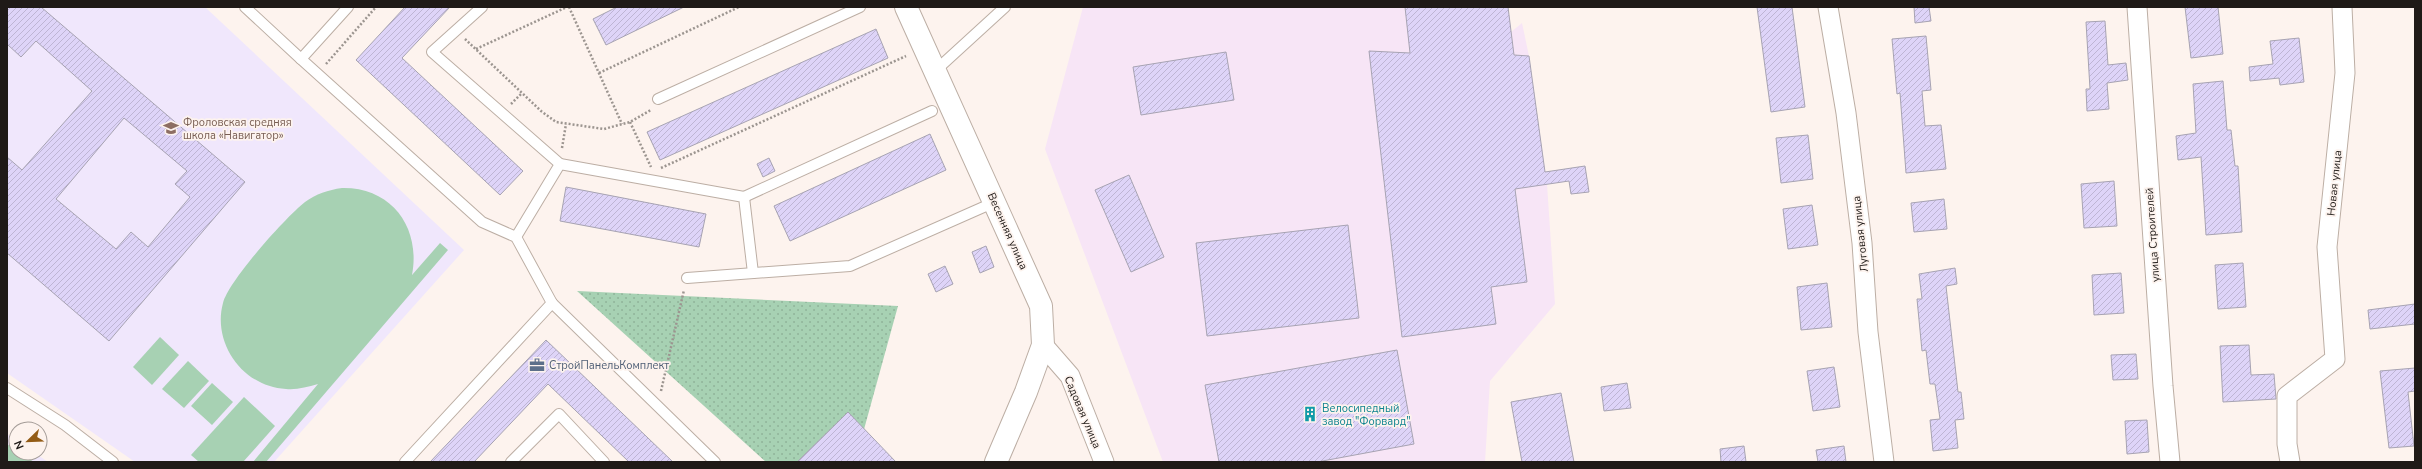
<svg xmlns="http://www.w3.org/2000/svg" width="2422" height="469" font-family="'Nunito Sans',sans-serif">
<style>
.industrial{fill:#f7e5f6}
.education{fill:#f0e7fc}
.grass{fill:url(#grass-dots)}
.green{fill:#a7d1b3}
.building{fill:url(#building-hatch);stroke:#a7a3b2;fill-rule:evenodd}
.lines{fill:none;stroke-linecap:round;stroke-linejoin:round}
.lane-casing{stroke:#bcaea4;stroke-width:12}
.street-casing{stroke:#bcaea4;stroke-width:21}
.secondary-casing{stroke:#bcaea4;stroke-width:24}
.path{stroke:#9c9590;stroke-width:2.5;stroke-dasharray:2 2;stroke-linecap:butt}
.lane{stroke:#fff;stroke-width:10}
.street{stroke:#fff;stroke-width:19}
.secondary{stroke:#fff;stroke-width:22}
.labels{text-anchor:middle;stroke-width:3.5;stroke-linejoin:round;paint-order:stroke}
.education-label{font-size:11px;fill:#785e54;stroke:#fdf3ee;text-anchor:start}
.street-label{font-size:11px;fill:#1f1a17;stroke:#fdf3ee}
.service-label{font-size:11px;fill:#4e5e75;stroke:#fdf3ee;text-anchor:start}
.culture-label{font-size:11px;fill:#0d838f;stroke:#fdf3ee;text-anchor:start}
</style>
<defs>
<pattern id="grass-dots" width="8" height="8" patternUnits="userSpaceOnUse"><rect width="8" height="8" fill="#a7d1b3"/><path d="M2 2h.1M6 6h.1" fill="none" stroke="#8fb399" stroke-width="1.8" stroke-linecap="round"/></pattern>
<pattern id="building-hatch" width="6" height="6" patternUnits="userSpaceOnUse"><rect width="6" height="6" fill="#ded4f8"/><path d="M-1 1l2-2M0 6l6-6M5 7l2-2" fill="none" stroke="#beb5d4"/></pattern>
</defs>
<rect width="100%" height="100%" fill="#fdf3ee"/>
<!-- industrial -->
<polygon class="industrial" points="1083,7 1508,7 1511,32 1522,23 1529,56 1547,184 1555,304 1490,381 1485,462 1163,462 1045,149"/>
<!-- education -->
<g class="education">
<polygon points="7,7 205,7 464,250 274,462 135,462 7,373"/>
<polygon points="7,434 16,440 16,453 35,453 48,462 7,462"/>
</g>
<!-- grass -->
<polygon class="grass" points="577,291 898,306 855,462 766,462"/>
<!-- green -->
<g class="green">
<path d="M342,188c50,-1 79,40 70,87l28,-32 8,7 -182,212h-13l65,-78c-11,3 -21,6 -32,5 -43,-2 -74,-46 -63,-86 6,-23 63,-86 82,-101 11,-8 23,-12 37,-14z"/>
<polygon points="160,337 179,355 152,385 133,367"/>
<polygon points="188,361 209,381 184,408 162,389"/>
<polygon points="212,383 233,402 212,425 191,406"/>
<polygon points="244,397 275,426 243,462 199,462 191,455"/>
<polygon points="7,444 16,450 16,453 20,453 34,462 7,462"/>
</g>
<!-- building -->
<g class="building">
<path d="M7,7h34l204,175 -136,159 -102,-88v-96l15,13 70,-79 -56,-50 -15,16 -14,-13zM124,118l63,53 -12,13 15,13 -42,50 -17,-15 -15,17 -60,-50z"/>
<polygon points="405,7 450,7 402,58 523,171 500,195 356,60"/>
<polygon points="617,7 684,7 606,45 593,19"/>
<polygon points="1405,7 1508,7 1514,55 1529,56 1545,172 1585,166 1589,192 1571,194 1569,181 1515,189 1527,282 1491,287 1496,324 1402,337 1369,51 1410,53"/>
<polygon points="1757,7 1792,7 1805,107 1771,112"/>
<polygon points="1914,7 1929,7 1931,21 1915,23"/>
<polygon points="2185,7 2218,7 2223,54 2191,58"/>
<polygon points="2105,21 2108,65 2126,63 2128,80 2107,83 2109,109 2087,111 2086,89 2090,89 2086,22"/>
<polygon points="876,29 888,58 660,160 647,132"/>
<polygon points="1926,36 1931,90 1922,91 1925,126 1941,125 1946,169 1906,173 1900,93 1897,94 1892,39"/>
<polygon points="2299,38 2304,82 2280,85 2279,78 2250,81 2249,67 2273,64 2270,41"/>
<polygon points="1226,52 1234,100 1141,115 1133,67"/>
<polygon points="2223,81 2227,130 2231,130 2235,166 2238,166 2242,232 2206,235 2201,157 2178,160 2176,136 2196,133 2193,84"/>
<polygon points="930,134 946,170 790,241 774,206"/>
<polygon points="1808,135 1813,179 1781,183 1776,138"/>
<polygon points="769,158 775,171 763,177 757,164"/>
<polygon points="1129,175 1164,257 1131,272 1095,190"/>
<polygon points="2114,181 2117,226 2084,228 2081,184"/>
<polygon points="566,187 706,214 699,247 560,221"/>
<polygon points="1944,199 1947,229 1914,232 1911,203"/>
<polygon points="1812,205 1818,245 1788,249 1783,209"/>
<polygon points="1348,225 1359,318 1207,336 1196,243"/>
<polygon points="986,246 994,267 980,273 972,252"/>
<polygon points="2243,263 2246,307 2218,309 2215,265"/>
<polygon points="945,266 953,284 936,292 928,274"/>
<polygon points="1955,268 1957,284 1946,286 1958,392 1961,392 1964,419 1955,420 1958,448 1933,451 1930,420 1940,419 1935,384 1930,384 1926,350 1922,351 1917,299 1922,299 1919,274"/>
<polygon points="2121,273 2124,313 2094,315 2092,275"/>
<polygon points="1827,283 1832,327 1801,330 1797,287"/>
<polygon points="2415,304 2415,324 2370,329 2368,310"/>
<polygon points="546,340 673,462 629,462 548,384 474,462 430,462"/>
<polygon points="2249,345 2251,375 2274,374 2276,399 2223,402 2220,346"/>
<polygon points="1397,350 1414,444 1317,462 1219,462 1205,385"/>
<polygon points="2136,354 2138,379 2113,380 2111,355"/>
<polygon points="1834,367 1840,407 1813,411 1807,371"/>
<polygon points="2415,368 2415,391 2408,392 2414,446 2389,448 2380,371"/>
<polygon points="1627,383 1631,408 1604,411 1601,387"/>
<polygon points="1561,393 1574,462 1522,462 1511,402"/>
<polygon points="848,412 896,462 797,462"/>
<polygon points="2147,420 2149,452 2127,454 2125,421"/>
<polygon points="1744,446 1746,462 1721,462 1720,449"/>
<polygon points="1844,446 1846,462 1818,462 1816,450"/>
</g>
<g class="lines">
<!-- lane casing -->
<g class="lane-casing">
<g id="lane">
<polyline points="245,7 301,59"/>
<polyline points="348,7 301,59 482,222 516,237 552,303"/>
<polyline points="482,7 432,52 560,164 516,237"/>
<polyline points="935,71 1005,7"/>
<polyline points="658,99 860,7"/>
<polyline points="560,164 744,197 753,273"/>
<polyline points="744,197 932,111"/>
<polyline points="687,278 850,266 995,202"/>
<polyline points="7,388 65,425 113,462"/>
<polyline points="405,462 552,303 715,462"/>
<polyline points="511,462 559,414 604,462"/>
</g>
</g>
<!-- street casing -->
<g class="street-casing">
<g id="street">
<polyline points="1828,7 1846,113 1862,243 1868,332 1884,462"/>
<polyline points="2137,7 2163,386 2170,462"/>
<polyline points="1043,345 1070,376 1104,462"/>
<polyline points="2290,462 2287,444 2287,396 2335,359 2327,247 2345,73 2342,7"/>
</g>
</g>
<!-- secondary casing -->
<g class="secondary-casing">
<polyline id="secondary" points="906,7 1041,306 1043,345 1026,392 996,462"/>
</g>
<!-- path -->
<g class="path">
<polyline points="569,7 622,124"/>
<polyline points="465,39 541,111 556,122 604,129 630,122 651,110"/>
<polyline points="476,49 567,7"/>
<polyline points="326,64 376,7"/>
<polyline points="599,73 739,7"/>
<polyline points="511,104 522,93"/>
<polyline points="630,122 651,167"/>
<polyline points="562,148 566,124"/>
<polyline points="661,168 906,56"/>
<polyline points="661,391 684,290"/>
</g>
<!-- lane -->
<use href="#lane" class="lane"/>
<!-- street -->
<use href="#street" class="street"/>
<!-- secondary -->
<use href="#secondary" class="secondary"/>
</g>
<!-- icons -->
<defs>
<g id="school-bare" transform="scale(1.2)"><path d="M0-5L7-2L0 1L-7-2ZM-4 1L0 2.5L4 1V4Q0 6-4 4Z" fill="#8d6e63" stroke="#fdf3ee" stroke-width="2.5" paint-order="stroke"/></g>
<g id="office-bare" transform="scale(1.2)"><path d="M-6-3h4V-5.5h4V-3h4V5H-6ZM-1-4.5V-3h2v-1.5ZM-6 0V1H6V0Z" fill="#5c6f8a" stroke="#fdf3ee" stroke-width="2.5" paint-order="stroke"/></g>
<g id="building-bare" transform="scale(1.2)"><path d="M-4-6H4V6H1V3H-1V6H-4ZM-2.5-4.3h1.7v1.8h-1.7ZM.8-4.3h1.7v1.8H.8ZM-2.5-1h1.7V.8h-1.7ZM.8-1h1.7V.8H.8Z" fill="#0f9aa8" stroke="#fdf3ee" stroke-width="2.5" paint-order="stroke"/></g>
</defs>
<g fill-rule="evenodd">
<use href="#school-bare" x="171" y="128"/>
<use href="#office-bare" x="537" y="365"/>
<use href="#building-bare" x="1310" y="414"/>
</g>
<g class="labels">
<!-- education labels -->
<g class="education-label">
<text x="183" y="126">Фроловская средняя<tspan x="183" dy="13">школа «Навигатор»</tspan></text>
</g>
<!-- street labels -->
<g class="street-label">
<text transform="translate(2334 183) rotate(-84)" y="4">Новая улица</text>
<text transform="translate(1008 231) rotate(66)" y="4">Весенняя улица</text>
<text transform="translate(1860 234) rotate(-96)" y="4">Луговая улица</text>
<text transform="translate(2152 235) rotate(-94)" y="4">улица Строителей</text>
<text transform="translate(1083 412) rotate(67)" y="4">Садовая улица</text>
</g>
<!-- service labels -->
<g class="service-label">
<text x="549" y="369">СтройПанельКомплект</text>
</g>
<!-- culture labels -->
<g class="culture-label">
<text x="1322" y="412">Велосипедный<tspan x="1322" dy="13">завод "Форвард"</tspan></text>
</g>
</g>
<!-- border -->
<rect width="2422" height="469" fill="none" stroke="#1f1a17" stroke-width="16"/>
<!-- north arrow -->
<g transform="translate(28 441) rotate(247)"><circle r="19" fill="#fdf3ee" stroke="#a49c98"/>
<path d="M0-3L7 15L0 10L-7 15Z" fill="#935b15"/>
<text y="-6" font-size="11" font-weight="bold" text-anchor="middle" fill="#1f1a17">N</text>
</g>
</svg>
